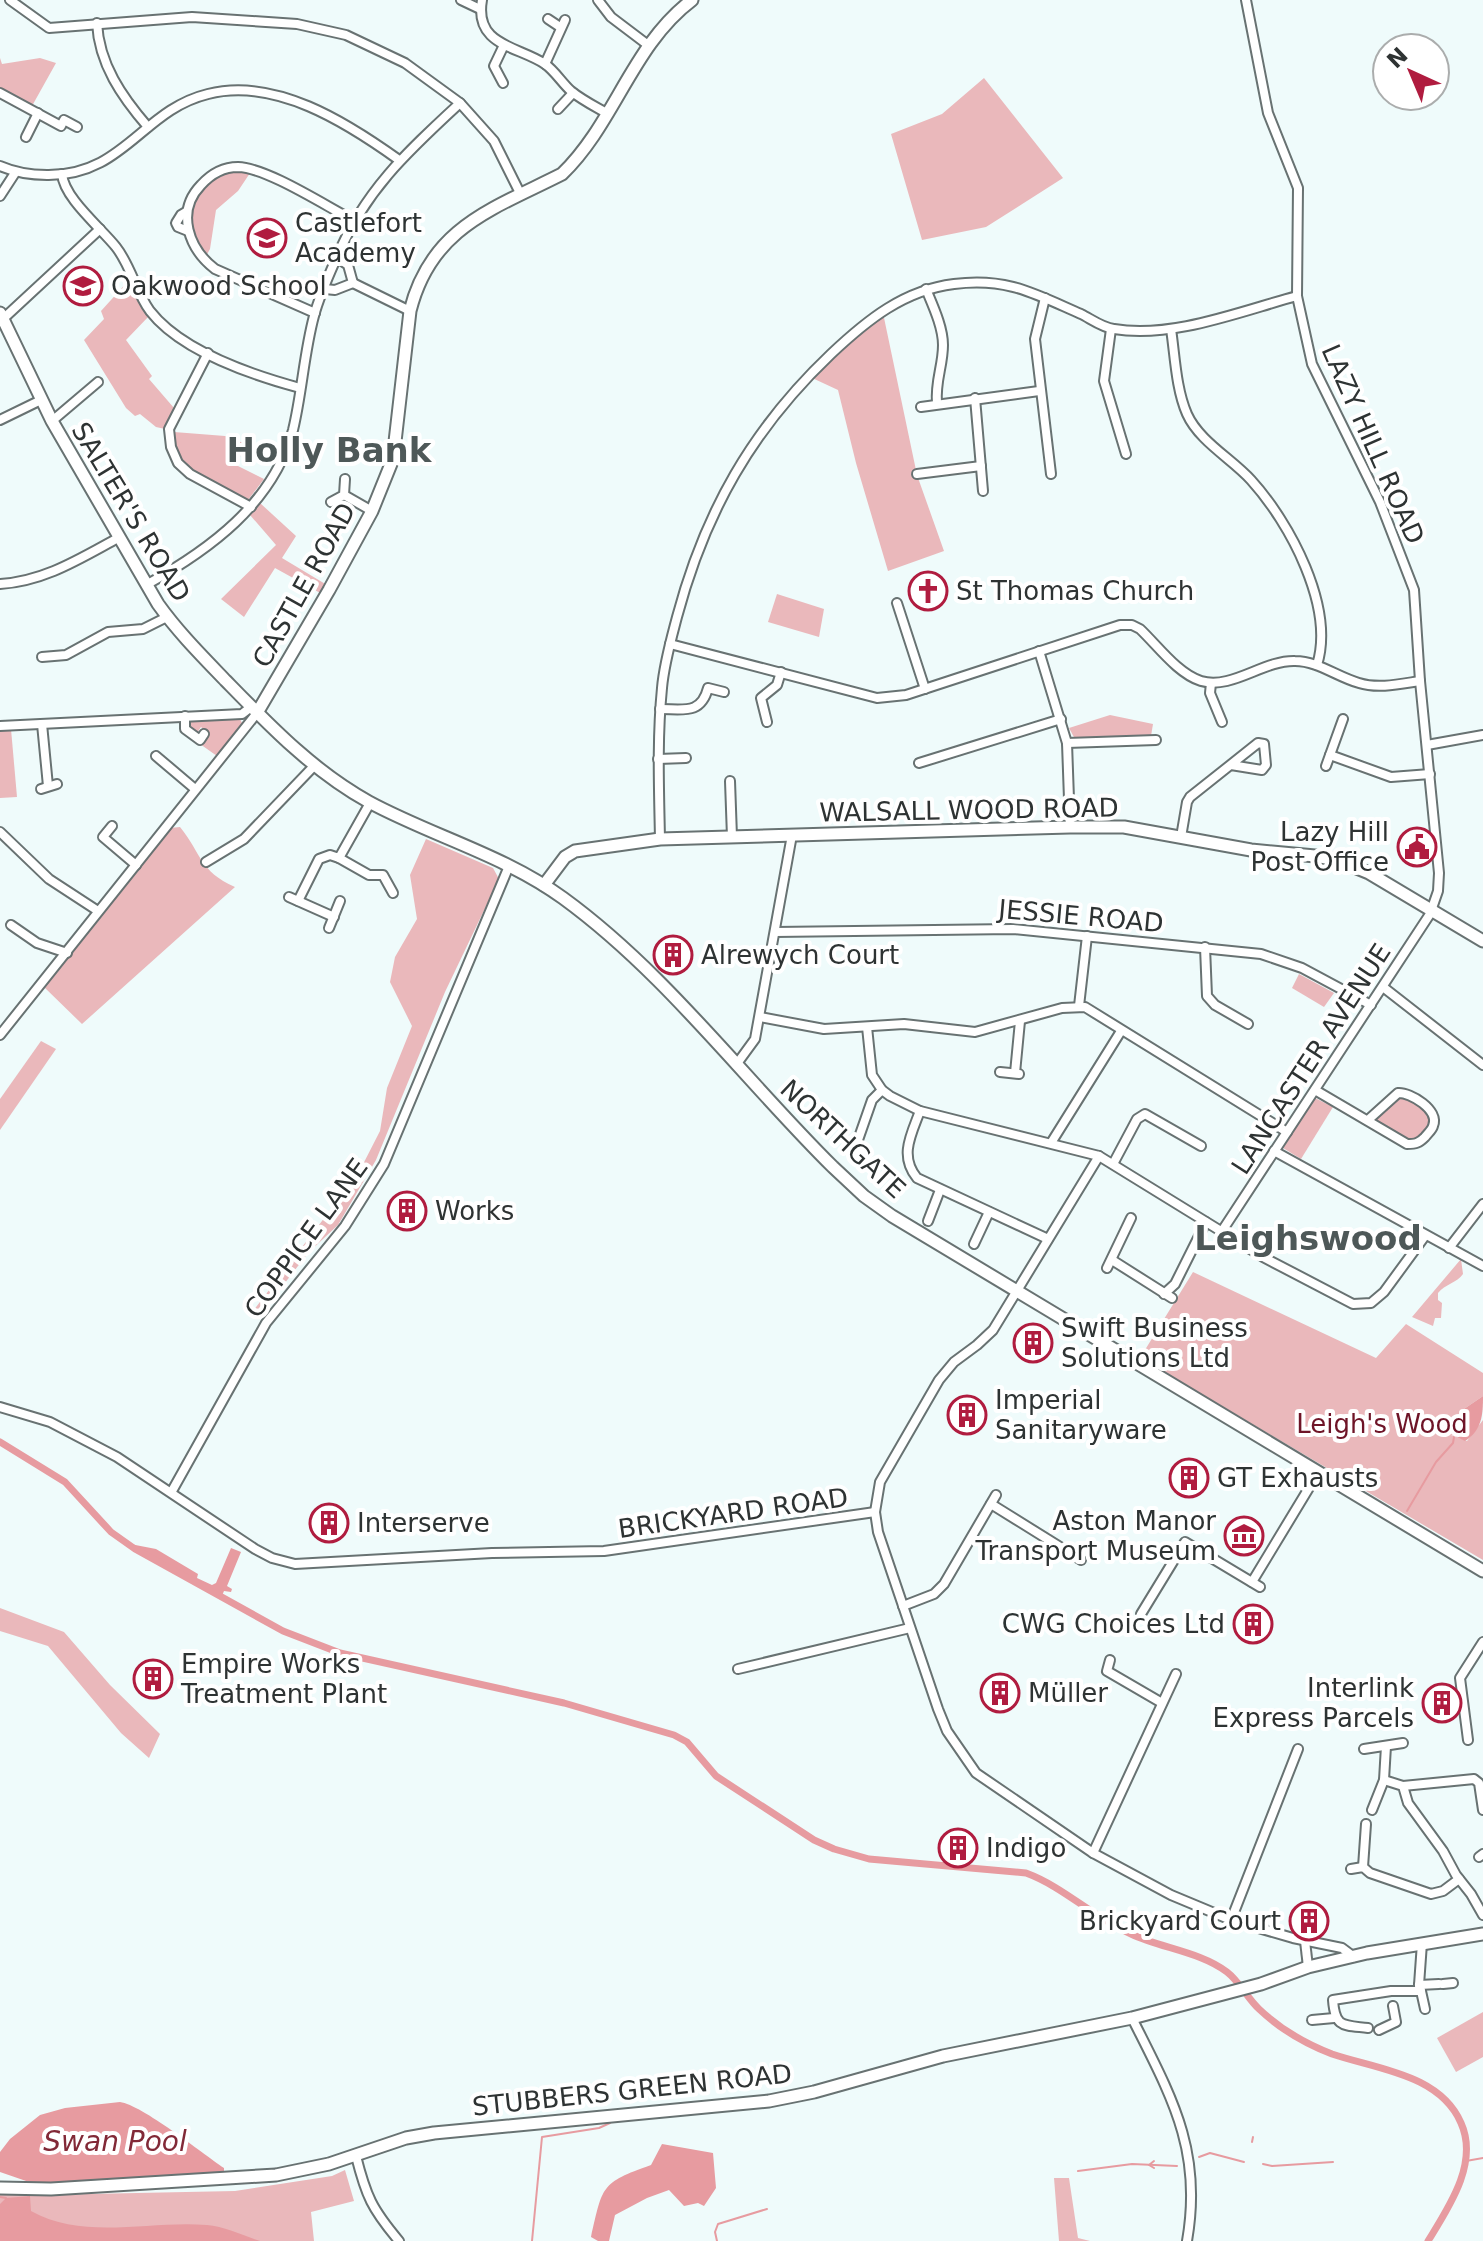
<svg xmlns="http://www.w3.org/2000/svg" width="1483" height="2241" font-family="'DejaVu Sans',sans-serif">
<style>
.green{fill:#eab8bb}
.water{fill:#e79ba0}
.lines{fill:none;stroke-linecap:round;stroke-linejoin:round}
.stream{stroke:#e79ba0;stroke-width:2}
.canal{stroke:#e79ba0;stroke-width:7}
.street-casing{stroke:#687272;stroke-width:12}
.secondary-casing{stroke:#687272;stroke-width:15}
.street{stroke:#fff;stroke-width:8}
.secondary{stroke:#fff;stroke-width:11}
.labels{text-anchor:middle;stroke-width:8;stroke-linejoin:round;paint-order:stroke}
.poi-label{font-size:26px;fill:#2e3333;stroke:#fff;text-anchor:start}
.street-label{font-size:26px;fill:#2e3333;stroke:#fff}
.park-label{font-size:26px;fill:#6e1427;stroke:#fff}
.water-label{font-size:28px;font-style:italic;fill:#822937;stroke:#fff}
.district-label{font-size:34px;font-weight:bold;fill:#4e5858;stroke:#fff}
</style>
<rect width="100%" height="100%" fill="#effbfb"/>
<!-- green -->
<g class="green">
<polygon points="0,58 2,64 40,58 56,63 32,106 0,88"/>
<polygon points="984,78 1063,178 986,227 922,240 891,134 942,114"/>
<path d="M238,170l12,3 -12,18 -22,19 -6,39 -4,7c-28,-37 -13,-77 32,-86z"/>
<polygon points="130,279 149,316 126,340 152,376 149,379 174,408 165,429 156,427 140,414 135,416 126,408 84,340 104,319 101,311"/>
<polygon points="883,313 917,475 944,551 888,571 856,463 838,390 810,377"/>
<path d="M174,432l51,4 21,8 -10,21 28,14 -16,21c-28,-15 -76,-29 -74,-68z"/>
<polygon points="260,503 296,536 282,558 327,585 322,594 275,568 244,617 221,599 276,545 250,515"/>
<polygon points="777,594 824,609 819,637 768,622"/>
<polygon points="1110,715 1153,724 1151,736 1075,739 1069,728"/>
<polygon points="235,717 240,719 242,723 217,756 200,744 208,733 201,727 197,733 190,727 188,722 190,719"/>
<polygon points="0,729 11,729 17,797 0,798"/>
<path d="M180,827c22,27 19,44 55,60l-153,137 -38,-37 126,-159z"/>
<polygon points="426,839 493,868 499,879 445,992 376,1160 338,1225 308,1253 261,1314 253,1311 358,1174 380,1131 387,1088 412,1026 390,982 395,957 417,919 410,875"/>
<polygon points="1299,974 1334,993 1324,1007 1292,988"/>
<polygon points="41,1041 56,1049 0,1130 0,1099"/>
<path d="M1399,1096c26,0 50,37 8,45l-34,-21z"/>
<polygon points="1315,1098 1333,1107 1301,1159 1283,1148"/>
<path d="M1461,1259l2,15c-6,9 -18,10 -25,19v7l4,3 -1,15h-6l-2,8 -21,-9z"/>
<polygon points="1193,1272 1376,1358 1406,1324 1483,1373 1483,1396 1461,1411 1451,1435 1467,1441 1483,1420 1483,1560 1140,1358"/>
<polygon points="0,1608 64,1632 110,1685 160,1734 149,1758 121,1733 48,1646 0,1631"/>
<polygon points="1483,2012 1483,2057 1456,2072 1437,2038"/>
<polygon points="345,2170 354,2201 311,2212 314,2241 0,2241 0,2191 39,2195 235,2191 332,2176"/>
<polygon points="1054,2178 1069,2178 1078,2238 1090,2241 1059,2241"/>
</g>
<!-- water -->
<g class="water">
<path d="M1483,1396c0,19 -1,34 -18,45l-17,-8 13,-22z"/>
<polygon points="125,1543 156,1549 198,1574 197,1578 212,1585 216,1583 231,1548 241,1552 227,1586 232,1589 231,1592 224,1591 221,1598"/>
<path d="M120,2102c22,3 82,51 104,66v7l-177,8 -17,3 -1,-4 -29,-10v-20l10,-13 30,-24 25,-7z"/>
<path d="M662,2144l51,9 3,35 -12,18 -6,-3 -14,3 -15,-16 -22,8 -32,17 -6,26h-11l-7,-4c12,-51 9,-54 60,-72z"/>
<path d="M30,2196l1,15c54,30 118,9 176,14 17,1 37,11 53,16h-260v-37l6,-6z"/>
</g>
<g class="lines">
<!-- stream -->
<g class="stream">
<polyline points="1407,1511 1436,1462 1453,1443 1454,1437"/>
<polyline points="1252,2142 1253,2137"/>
<polyline points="1199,2157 1210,2153 1244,2162"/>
<polyline points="1466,2161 1483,2158"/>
<polyline points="1263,2164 1272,2166 1333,2162"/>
<polyline points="1154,2168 1149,2165 1154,2161"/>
<polyline points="1078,2171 1132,2164 1177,2166"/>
<polyline points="0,2197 6,2198"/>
<polyline points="532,2241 542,2137 599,2128 610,2123"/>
<polyline points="717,2241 715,2232 718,2224 767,2209"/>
</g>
<!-- canal -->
<path class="canal" d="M0,1442l65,40 46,50 24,17 148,82 57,22 224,50 110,32 13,7 29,34 98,64 20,9 35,10 157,14c38,14 68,45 105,61 30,14 70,18 96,38 13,10 20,26 32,37 20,19 47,35 73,45 44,15 108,20 129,69 18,40 -12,84 -33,118"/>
<!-- street casing -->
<g class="street-casing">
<g id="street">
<polyline points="10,0 49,28 192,17 297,24 346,35 405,63 460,103 494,141 520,193"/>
<polyline points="461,0 480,9"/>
<path d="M482,0c-8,46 36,46 63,64 10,7 17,19 26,27 11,9 25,16 37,23"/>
<polyline points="598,0 611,17 648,45"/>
<polyline points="548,19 560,27"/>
<path d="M97,23c2,41 25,74 51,104"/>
<polyline points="545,64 565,20"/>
<polyline points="503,83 494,66 504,45"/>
<polyline points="0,93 61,126 64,120 77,127"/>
<polyline points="558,109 573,93"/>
<polyline points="26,137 38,113"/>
<path d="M0,166c16,7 30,9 47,9 77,1 95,-65 161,-81 67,-17 138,28 191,66"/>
<path d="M62,174c2,24 38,53 54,73 15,19 20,45 34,64 32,41 102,64 150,77"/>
<polyline points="0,196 15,173"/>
<polyline points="186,212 181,215 176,223 178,227 188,231"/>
<polyline points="336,257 348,265 353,283"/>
<polyline points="353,283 410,311"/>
<polyline points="325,289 335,290 353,283"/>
<path d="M926,289c7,17 17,38 17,56 0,21 -8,36 -6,58"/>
<polyline points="1045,298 1035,339 1051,474"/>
<path d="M315,313l-100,-44c-26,-20 -40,-57 -14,-84 10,-11 22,-18 37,-18 30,1 89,40 117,54"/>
<polyline points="4,318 100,229"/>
<polyline points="1111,329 1104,381 1126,454"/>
<path d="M1171,329c4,27 5,60 16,85 12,27 45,45 64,66 39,43 84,127 66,185"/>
<polyline points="208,353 169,429 171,447 178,463 190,474 251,507"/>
<polyline points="975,398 983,491"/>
<polyline points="921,407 1039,391"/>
<polyline points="0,420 41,400"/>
<polyline points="52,421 98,382"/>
<polyline points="917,474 981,466"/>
<polyline points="344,495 372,511"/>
<polyline points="331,502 344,495 345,479"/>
<path d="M0,584c45,-3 79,-25 118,-46"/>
<path d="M146,585c63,-35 127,-81 147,-155 9,-37 11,-77 21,-114 5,-19 14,-39 22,-57 28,-68 72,-108 124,-156"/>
<polyline points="897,603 925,689"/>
<path d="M670,644l207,54 29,-3 214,-70h12l8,4c17,16 38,45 61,52 31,9 62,-21 94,-20 23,0 42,16 64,22 19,6 41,1 61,-2"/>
<polyline points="1039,651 1067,743 1070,827"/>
<polyline points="42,657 66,655 108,632 143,629 167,617"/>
<polyline points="1211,683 1210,693 1222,722"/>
<path d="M660,709c23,0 41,6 48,-21l16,4"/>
<polyline points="185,716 185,729 200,740 204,734"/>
<polyline points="767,722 761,698 777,685 781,672"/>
<polyline points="42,724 48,786"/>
<polyline points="0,726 242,714 251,707"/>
<polyline points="1067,743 1156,740"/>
<polyline points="1427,745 1483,735"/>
<polyline points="1330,755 1391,777 1430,774"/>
<polyline points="156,756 195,789"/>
<polyline points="658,759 686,758"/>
<polyline points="919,763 1061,719"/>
<polyline points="1326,766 1343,719"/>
<polyline points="730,781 732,837"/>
<polyline points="41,789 57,784"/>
<polyline points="112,826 103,837 136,865"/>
<polyline points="0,832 49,879 98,911"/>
<polyline points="1181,837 1187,802 1190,797 1258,743 1264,744 1266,765 1262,770 1231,765"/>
<path d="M660,839c-1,-50 -3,-100 2,-151 2,-24 9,-48 15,-71 28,-105 75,-188 154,-263 36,-34 73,-64 123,-70 53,-7 81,10 127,30 10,5 22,14 33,15 58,10 127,-18 183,-33"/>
<polyline points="339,858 369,875 383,875 393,893"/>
<polyline points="206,862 244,839 314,766"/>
<polyline points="289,897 334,917"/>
<polyline points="298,901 319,859 330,855 339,858 370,803"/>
<polyline points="11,925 37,943 67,953"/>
<polyline points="329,928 340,901"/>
<polyline points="775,932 1013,929 1261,954 1302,968 1371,1005"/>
<polyline points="1205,947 1207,996 1215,1005 1248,1024"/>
<polyline points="1383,987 1483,1065"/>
<polyline points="1079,1006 1087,936"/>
<polyline points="760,1017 824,1029 904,1024 975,1032 1062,1008 1085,1007 1287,1132"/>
<polyline points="867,1027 872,1075 882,1090 890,1096 920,1111 1099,1156 1263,1257 1353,1304 1371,1303 1384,1292 1425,1236"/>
<polyline points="0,1035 257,713"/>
<polyline points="736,1065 755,1039 792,835"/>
<polyline points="1000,1072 1019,1074"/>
<polyline points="1015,1073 1020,1021"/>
<path d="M1315,1090l92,54c9,0 12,-1 18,-7 3,-4 7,-7 8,-11 7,-16 -23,-34 -35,-33l-30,27"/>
<path d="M920,1111c-9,24 -21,45 -3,67l131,61"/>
<polyline points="858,1140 872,1100 882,1090"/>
<polyline points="1051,1143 1121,1031"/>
<polyline points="1274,1151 1483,1266"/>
<polyline points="1099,1156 993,1330 977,1345 954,1362 939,1380 880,1482 875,1512 878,1532 938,1709 947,1731 976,1773 1093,1853 1171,1895 1231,1920 1293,1938 1342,1948 1354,1957"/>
<polyline points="1113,1164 1137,1119 1145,1114 1201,1146"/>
<polyline points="928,1221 940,1190"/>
<polyline points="1222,1231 1430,914 1438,891 1439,873 1420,681 1414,590 1380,502 1312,364 1297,296 1298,188 1268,113 1246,0"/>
<polyline points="974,1244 989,1212"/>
<polyline points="1449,1248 1483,1204"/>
<polyline points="1112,1260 1172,1298"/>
<polyline points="1107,1268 1131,1218"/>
<polyline points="1164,1294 1175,1284 1206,1222"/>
<polyline points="0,1407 50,1422 117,1457 255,1549 272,1558 295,1564 492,1553 604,1551 875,1512"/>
<polyline points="172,1491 266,1323 345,1226 384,1164 509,866"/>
<polyline points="991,1504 1081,1560"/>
<polyline points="1252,1582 1318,1473"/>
<polyline points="903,1606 934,1594 944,1584 996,1495"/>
<polyline points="1141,1614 1185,1542 1260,1587"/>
<polyline points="1110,1660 1107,1671 1162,1703"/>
<polyline points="738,1669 910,1628"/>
<polyline points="1468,1740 1460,1678 1483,1642"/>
<polyline points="1364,1749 1403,1743"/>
<polyline points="1384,1780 1403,1786 1408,1803 1443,1851 1456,1875 1471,1894 1483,1915"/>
<polyline points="1403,1786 1474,1779 1479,1783 1483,1810"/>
<polyline points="1372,1810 1384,1780 1386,1746"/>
<polyline points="1093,1853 1176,1674"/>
<polyline points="1479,1857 1483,1854"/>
<polyline points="1363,1867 1366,1824"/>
<polyline points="1351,1869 1363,1867 1370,1873 1431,1894 1443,1891 1459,1879"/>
<polyline points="1231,1920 1298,1749"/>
<polyline points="1305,1941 1308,1967"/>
<polyline points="1443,1984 1453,1983"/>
<polyline points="1419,1985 1422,1943"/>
<polyline points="1421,1991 1425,2009"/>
<path d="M1132,2018c39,78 71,132 55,223"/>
<polyline points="1312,2020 1334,2018"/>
<path d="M1368,2028c-25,-3 -33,0 -35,-28l58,-9h30l-2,-6 20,-1"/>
<polyline points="1379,2030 1396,2022 1393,2006"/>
<path d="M356,2156c10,40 16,53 43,85"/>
</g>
</g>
<!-- secondary casing -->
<g class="secondary-casing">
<g id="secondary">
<path d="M0,313l52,108 106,183c20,28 44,52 68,77 44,45 87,90 143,121 63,34 135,53 194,96 103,75 180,180 270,269l31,29 28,20 591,355"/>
<path d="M257,713l72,-123 43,-79 21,-52 17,-148c21,-84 83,-102 152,-137 53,-51 70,-129 130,-174"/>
<polyline points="544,885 565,857 575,851 660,839 1070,827 1124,827 1251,850 1315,856 1337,860 1369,873 1483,941"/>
<polyline points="0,2188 51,2189 276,2175 329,2164 406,2138 434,2133 769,2101 814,2092 943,2056 1132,2018 1261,1984 1308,1967 1367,1953 1483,1934"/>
</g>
</g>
<!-- street -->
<use href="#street" class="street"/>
<!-- secondary -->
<use href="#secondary" class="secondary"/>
</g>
<!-- icons -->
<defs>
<g id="school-ring" transform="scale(2)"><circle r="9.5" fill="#fff" stroke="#b01c3f" stroke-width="1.5"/><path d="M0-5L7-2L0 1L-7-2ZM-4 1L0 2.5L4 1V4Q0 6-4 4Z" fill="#b01c3f"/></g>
<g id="church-ring" transform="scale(2)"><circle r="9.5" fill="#fff" stroke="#b01c3f" stroke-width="1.5"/><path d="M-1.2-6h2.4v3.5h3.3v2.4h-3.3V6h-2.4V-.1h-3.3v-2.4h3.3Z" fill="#b01c3f"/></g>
<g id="civic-ring" transform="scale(2)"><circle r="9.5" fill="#fff" stroke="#b01c3f" stroke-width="1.5"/><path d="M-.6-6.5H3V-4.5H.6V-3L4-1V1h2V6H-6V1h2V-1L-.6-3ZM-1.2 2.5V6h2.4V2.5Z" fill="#b01c3f"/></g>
<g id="building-ring" transform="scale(2)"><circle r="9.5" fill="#fff" stroke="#b01c3f" stroke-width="1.5"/><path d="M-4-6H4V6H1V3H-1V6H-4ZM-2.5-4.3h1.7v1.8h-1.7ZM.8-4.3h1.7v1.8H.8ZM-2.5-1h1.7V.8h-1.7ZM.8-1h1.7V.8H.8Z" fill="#b01c3f"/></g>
<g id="museum-ring" transform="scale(2)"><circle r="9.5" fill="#fff" stroke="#b01c3f" stroke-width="1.5"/><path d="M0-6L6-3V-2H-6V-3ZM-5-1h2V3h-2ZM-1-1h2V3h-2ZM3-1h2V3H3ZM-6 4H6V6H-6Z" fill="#b01c3f"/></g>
</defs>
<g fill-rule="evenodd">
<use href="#school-ring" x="267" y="238"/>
<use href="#school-ring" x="83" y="286"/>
<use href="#church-ring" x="928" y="591"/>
<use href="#civic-ring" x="1417" y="847"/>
<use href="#building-ring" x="673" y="955"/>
<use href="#building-ring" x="407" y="1211"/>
<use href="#building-ring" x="1033" y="1343"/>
<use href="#building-ring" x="967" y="1415"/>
<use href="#building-ring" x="1189" y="1478"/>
<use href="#building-ring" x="329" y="1523"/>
<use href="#museum-ring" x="1244" y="1536"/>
<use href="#building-ring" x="1253" y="1624"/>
<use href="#building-ring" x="153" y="1679"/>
<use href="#building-ring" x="1000" y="1693"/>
<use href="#building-ring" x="1442" y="1703"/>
<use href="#building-ring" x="958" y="1848"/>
<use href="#building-ring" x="1309" y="1921"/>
</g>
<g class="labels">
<!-- poi labels -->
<g class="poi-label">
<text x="295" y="232">Castlefort<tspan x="295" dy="30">Academy</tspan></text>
<text x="111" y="295">Oakwood School</text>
<text x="956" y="600">St Thomas Church</text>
<text x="1389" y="841" text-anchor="end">Lazy Hill<tspan x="1389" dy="30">Post Office</tspan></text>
<text x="701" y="964">Alrewych Court</text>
<text x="435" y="1220">Works</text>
<text x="1061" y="1337">Swift Business<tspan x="1061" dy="30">Solutions Ltd</tspan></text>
<text x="995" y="1409">Imperial<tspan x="995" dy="30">Sanitaryware</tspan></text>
<text x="1217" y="1487">GT Exhausts</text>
<text x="1216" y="1530" text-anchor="end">Aston Manor<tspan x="1216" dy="30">Transport Museum</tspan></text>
<text x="357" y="1532">Interserve</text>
<text x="1225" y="1633" text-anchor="end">CWG Choices Ltd</text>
<text x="181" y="1673">Empire Works<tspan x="181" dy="30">Treatment Plant</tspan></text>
<text x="1414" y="1697" text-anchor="end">Interlink<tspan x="1414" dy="30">Express Parcels</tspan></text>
<text x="1028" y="1702">Müller</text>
<text x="986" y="1857">Indigo</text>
<text x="1281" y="1930" text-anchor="end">Brickyard Court</text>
</g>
<!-- street labels -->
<g class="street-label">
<text transform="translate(1373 444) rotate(66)" y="9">LAZY HILL ROAD</text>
<text transform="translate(131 512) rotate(59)" y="9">SALTER'S ROAD</text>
<text transform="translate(304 585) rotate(-61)" y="9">CASTLE ROAD</text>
<text transform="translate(969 810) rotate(-1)" y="9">WALSALL WOOD ROAD</text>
<text transform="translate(1081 916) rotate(5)" y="9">JESSIE ROAD</text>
<text transform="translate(1311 1059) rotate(-57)" y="9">LANCASTER AVENUE</text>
<text transform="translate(843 1139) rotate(43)" y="9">NORTHGATE</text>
<text transform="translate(306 1238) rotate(-54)" y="9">COPPICE LANE</text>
<text transform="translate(733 1513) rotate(-8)" y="9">BRICKYARD ROAD</text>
<text transform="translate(632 2090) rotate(-6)" y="9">STUBBERS GREEN ROAD</text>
</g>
<!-- park labels -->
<g class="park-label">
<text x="1382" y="1433">Leigh's Wood</text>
</g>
<!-- water labels -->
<g class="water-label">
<text x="115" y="2151">Swan Pool</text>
</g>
<!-- district labels -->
<g class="district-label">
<text x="329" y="462">Holly Bank</text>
<text x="1308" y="1250">Leighswood</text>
</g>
</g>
<!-- north arrow -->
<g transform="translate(1411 72) rotate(316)"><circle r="38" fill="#ffffff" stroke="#abadad" stroke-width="2"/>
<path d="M0-6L14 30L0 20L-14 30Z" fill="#b01c3f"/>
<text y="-12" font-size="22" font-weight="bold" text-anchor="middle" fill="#2e3333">N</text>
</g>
</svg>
